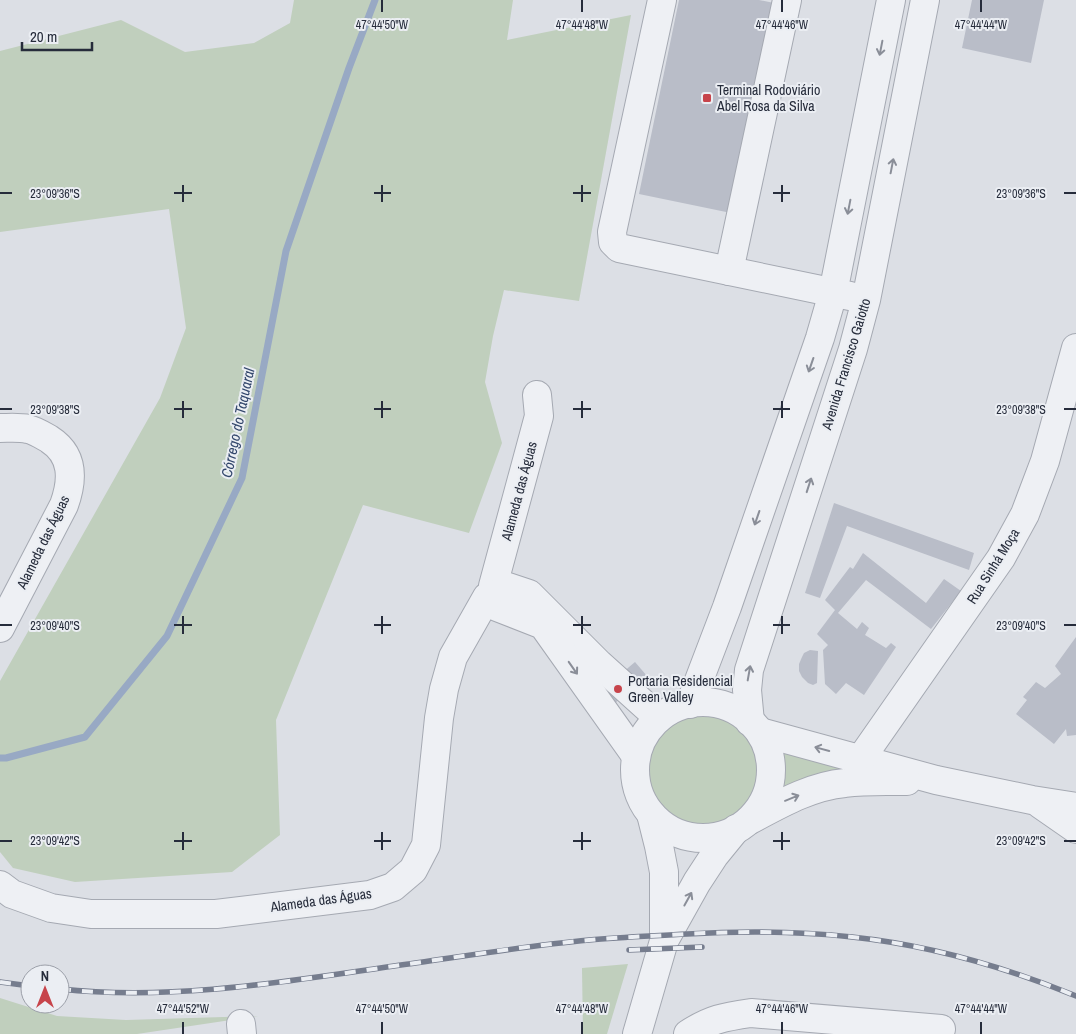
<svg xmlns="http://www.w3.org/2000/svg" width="1076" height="1034" font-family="'Archivo Narrow',sans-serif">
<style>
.green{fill:#c0cfbd}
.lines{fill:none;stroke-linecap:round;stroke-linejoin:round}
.stream{stroke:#98a9c4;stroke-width:7}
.building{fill:#b9bdc8}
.minor-casing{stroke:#a5a9b2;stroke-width:30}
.minor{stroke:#eef0f4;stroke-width:28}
.rail-casing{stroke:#767d8e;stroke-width:5.5}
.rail{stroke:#ebeef3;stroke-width:4;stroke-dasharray:11;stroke-linecap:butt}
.oneway{stroke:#8a8e98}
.ticks{fill:none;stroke:#262c3b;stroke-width:2}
.poi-dot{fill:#c7444b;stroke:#ebeef3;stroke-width:2}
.labels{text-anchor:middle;stroke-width:4;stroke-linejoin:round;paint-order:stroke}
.poi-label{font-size:14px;fill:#262c3b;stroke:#ebeef3;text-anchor:start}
.street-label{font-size:14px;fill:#262c3b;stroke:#ebeef3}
.water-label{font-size:15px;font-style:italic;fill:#33476c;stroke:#ebeef3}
.ticks-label{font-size:12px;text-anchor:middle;fill:#262c3b;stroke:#ebeef3;stroke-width:4;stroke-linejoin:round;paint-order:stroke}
</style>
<rect width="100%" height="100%" fill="#dcdfe5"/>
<!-- green -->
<g class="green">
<polygon points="294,0 513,0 507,40 631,15 579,301 504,290 493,336 485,382 502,443 469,533 363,505 276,720 280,835 232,872 75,882 13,868 0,852 0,681 160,398 186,328 169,209 0,232 0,51 121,20 185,52 254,43 290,23"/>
<circle cx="703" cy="770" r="54"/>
<polygon points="776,748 873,775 781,793"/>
<polygon points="628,964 607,1034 583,1034 582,968"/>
<polygon points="0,998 57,1016 126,1020 258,1016 137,1034 0,1034"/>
</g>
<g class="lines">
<!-- stream -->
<polyline class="stream" points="0,758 6,758 85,737 167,636 242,478 286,251 349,68 375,0"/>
</g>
<!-- building -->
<g class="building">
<polygon points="679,0 759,0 774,3 731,213 639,194"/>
<polygon points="972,0 1044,0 1031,63 962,48"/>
<polygon points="834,503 974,553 969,570 847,526 820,598 805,593"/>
<polygon points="863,553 926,603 944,579 961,591 931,629 866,580 838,613 857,629 862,622 869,628 865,635 886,648 891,643 896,647 864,695 846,683 836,694 825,684 823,650 828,645 817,634 835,610 825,600 850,567 853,569"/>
<polygon points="1076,637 1076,735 1067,736 1066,729 1054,744 1016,714 1027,700 1023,697 1036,682 1045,688 1061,674 1055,666"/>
<polygon points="810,650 818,651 817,683 813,685 808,683 802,677 799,671 799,664 802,657 804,653"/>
<polygon points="635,662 647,676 608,709 596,695"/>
</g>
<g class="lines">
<!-- minor casing -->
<g class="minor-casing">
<g id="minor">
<polyline points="662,0 612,232 613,242 619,248 850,296"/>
<polyline points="729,271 787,0"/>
<path d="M0,428c9,0 19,-1 28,1 8,2 14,6 21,10 25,16 24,41 15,66l-64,123"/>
<polyline points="493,586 539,416 537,395"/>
<polyline points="505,586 529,594 599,664 659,718"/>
<polyline points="497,607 543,625 636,756"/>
<circle cx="703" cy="770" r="68"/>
<polyline points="690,704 727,607 820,338 833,293 891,0"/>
<polyline points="750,722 747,690 749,670 853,349 866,300 925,0"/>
<polyline points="760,732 936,780 1032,800 1076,807"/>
<polyline points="860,760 1001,558 1025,514 1045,461 1076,348"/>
<polyline points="1040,804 1076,829"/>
<polyline points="651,814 659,846 664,872 664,937"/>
<path d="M750,820c30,-16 61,-34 95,-37 20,-3 41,-2 62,-2"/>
<polyline points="0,885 12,894 51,908 91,914 216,914 370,895 393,887 413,870 426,845 439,718 444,689 453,657 487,597"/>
<polyline points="241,1024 242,1034"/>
<polyline points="637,1034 664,941 697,882 714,856 736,829"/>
<path d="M688,1034c23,-15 36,-17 63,-21l190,16"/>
</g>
</g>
<!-- minor -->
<use href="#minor" class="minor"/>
<!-- rail casing -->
<g class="rail-casing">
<g id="rail">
<polyline points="629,950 702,947"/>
<polyline points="0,982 30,986"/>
<path d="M60,989c112,12 223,-7 334,-23 65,-9 130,-20 195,-26 32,-3 65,-4 98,-6 55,-3 110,-3 165,3 77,8 153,30 224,59"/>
</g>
</g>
<!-- rail -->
<use href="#rail" class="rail"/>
</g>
<!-- one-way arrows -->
<defs><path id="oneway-shaft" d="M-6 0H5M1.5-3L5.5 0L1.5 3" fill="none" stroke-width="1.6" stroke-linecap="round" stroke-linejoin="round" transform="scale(1.25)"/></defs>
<g class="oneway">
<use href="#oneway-shaft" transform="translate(881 48) rotate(101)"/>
<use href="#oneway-shaft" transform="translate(892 166) rotate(-79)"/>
<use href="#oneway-shaft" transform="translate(849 207) rotate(101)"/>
<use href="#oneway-shaft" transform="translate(811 365) rotate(109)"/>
<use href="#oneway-shaft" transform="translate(809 485) rotate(-72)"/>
<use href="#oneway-shaft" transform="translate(757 518) rotate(109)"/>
<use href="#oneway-shaft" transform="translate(573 668) rotate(55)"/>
<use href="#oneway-shaft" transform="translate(749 673) rotate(-80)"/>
<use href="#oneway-shaft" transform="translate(822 749) rotate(-165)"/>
<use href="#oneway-shaft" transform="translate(792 798) rotate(-22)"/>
<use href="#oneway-shaft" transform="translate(688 899) rotate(-61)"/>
</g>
<!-- ticks -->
<path class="ticks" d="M382,0v12M582,0v12M782,0v12M981,0v12M183,185v17M382,185v17M582,185v17M782,185v17M0,193h12M174,193h18M374,193h17M573,193h18M773,193h17M1064,193h12M183,401v17M382,401v17M582,401v17M782,401v17M0,409h12M174,409h18M374,409h17M573,409h18M773,409h17M1064,409h12M183,616v18M382,616v18M582,616v18M782,616v18M0,625h12M174,625h18M374,625h17M573,625h18M773,625h17M1064,625h12M183,832v18M382,832v18M582,832v18M782,832v18M0,841h12M174,841h18M374,841h17M573,841h18M773,841h17M1064,841h12M183,1022v12M382,1022v12M582,1022v12M782,1022v12M981,1022v12"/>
<!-- markers -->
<g class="poi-dot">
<rect x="702" y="93" width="10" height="10" rx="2.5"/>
<circle cx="618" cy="689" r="5"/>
</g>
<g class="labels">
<!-- poi labels -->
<g class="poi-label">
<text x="717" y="95">Terminal Rodoviário<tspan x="717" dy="16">Abel Rosa da Silva</tspan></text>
<text x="628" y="686">Portaria Residencial<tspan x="628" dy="16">Green Valley</tspan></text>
</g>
<!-- street labels -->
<g class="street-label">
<text transform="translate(846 364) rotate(-73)" y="5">Avenida Francisco Gaiotto</text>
<text transform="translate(519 491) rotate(-75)" y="5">Alameda das Águas</text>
<text transform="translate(43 542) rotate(-64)" y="5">Alameda das Águas</text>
<text transform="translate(993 566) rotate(-58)" y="5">Rua Sinhá Moça</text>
<text transform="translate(321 900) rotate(-8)" y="5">Alameda das Águas</text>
</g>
<!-- water labels -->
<g class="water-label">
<text transform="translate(238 423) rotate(-78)" y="5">Córrego do Taquaral</text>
</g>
</g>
<g class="ticks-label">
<text x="382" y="29">47°44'50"W</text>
<text x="582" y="29">47°44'48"W</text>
<text x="782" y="29">47°44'46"W</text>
<text x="981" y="29">47°44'44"W</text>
<text x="55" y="198">23°09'36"S</text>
<text x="1021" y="198">23°09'36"S</text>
<text x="55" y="414">23°09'38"S</text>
<text x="1021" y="414">23°09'38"S</text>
<text x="55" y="630">23°09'40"S</text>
<text x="1021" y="630">23°09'40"S</text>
<text x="55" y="845">23°09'42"S</text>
<text x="1021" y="845">23°09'42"S</text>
<text x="183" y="1013">47°44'52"W</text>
<text x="382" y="1013">47°44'50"W</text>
<text x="582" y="1013">47°44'48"W</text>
<text x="782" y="1013">47°44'46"W</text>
<text x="981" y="1013">47°44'44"W</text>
</g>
<!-- north arrow -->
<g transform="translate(45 989)"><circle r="24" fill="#ebeef3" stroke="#9ca0a9"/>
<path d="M0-4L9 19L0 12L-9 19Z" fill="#c7444b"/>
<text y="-8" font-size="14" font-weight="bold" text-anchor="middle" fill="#262c3b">N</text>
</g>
<!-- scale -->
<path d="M22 42v8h70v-8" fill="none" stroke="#262c3b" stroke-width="2.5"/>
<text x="30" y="42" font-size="15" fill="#262c3b" stroke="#ebeef3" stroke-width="4" paint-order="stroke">20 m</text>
</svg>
